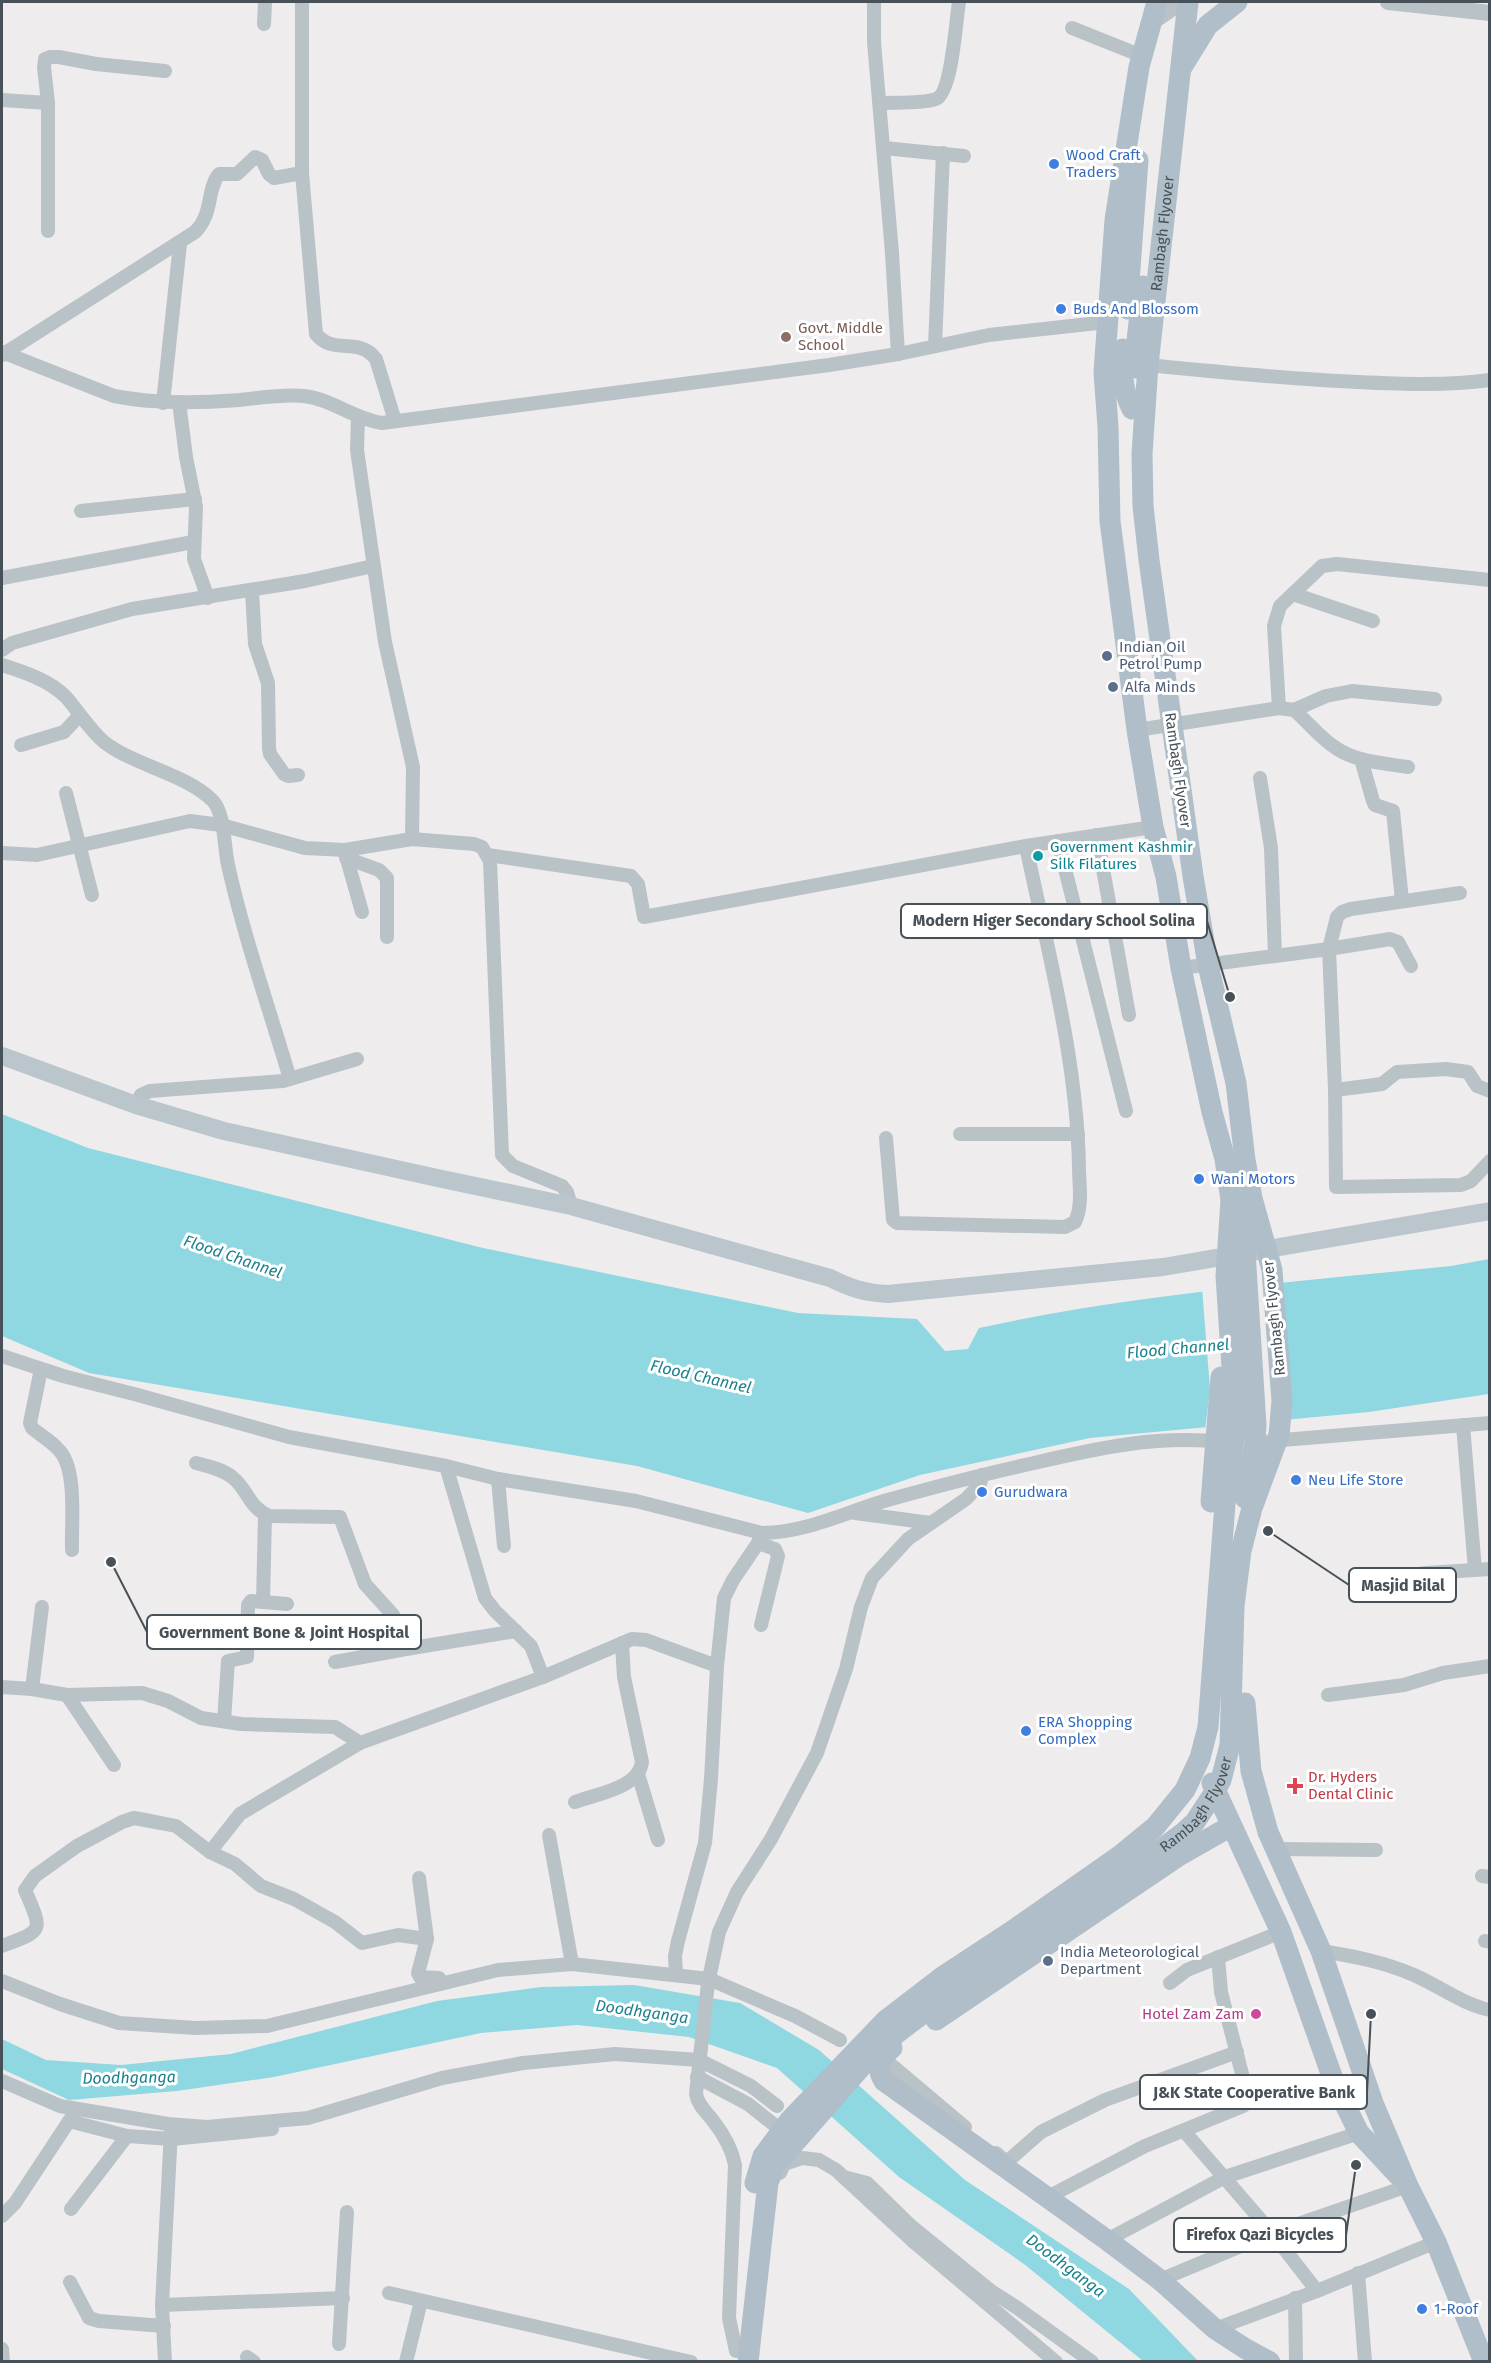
<svg xmlns="http://www.w3.org/2000/svg" width="1491" height="2363" font-family="'Fira Sans',sans-serif">
<style>
.water{fill:#90d8e1}
.pier{fill:#efeced}
.lines{fill:none;stroke-linecap:round;stroke-linejoin:round}
.minor{stroke:#b9c2c7;stroke-width:14}
.tertiary{stroke:#b9c2c7;stroke-width:16}
.secondary{stroke:#bac5cc;stroke-width:18}
.primary{stroke:#afbec8;stroke-width:21}
.shop-dot{fill:#3f7fe0;stroke:#fff;stroke-width:2}
.education-dot{fill:#8d6e63;stroke:#fff;stroke-width:2}
.service-dot{fill:#5c6f8a;stroke:#fff;stroke-width:2}
.culture-dot{fill:#0f9aa8;stroke:#fff;stroke-width:2}
.health-dot{fill:#e0444e;stroke:#fff;stroke-width:2}
.hotel-dot{fill:#d1479c;stroke:#fff;stroke-width:2}
.labels{text-anchor:middle;stroke-width:6;stroke-linejoin:round;paint-order:stroke}
.shop-label{font-size:15px;fill:#366cbe;stroke:#fff;text-anchor:start}
.street-label{font-size:15px;fill:#475157;stroke:#fff}
.education-label{font-size:15px;fill:#785e54;stroke:#fff;text-anchor:start}
.service-label{font-size:15px;fill:#4e5e75;stroke:#fff;text-anchor:start}
.culture-label{font-size:15px;fill:#0d838f;stroke:#fff;text-anchor:start}
.health-label{font-size:15px;fill:#be3a42;stroke:#fff;text-anchor:start}
.hotel-label{font-size:15px;fill:#b23c85;stroke:#fff;text-anchor:end}
.water-label{font-size:16px;font-style:italic;fill:#1b828e;stroke:#fff}
.leader{fill:none;stroke:#475157;stroke-width:2}
.callout-dot{fill:#475157;stroke:#fff;stroke-width:2}
.callout{fill:#fff;stroke:#475157;stroke-width:2}
.callout-label{font-size:16px;text-anchor:middle;font-weight:bold;fill:#475157}
</style>
<rect width="100%" height="100%" fill="#efeced"/>
<!-- water -->
<g class="water">
<path d="M2,1114l86,34 395,100 315,65 119,6 28,32 23,-2 11,-21c155,-34 314,-46 472,-62l38,-7v135l-120,18 -279,26 -170,37 -112,38 -171,-47 -548,-93 -87,-37z"/>
<polygon points="634,1985 740,2003 819,2050 965,2180 1129,2289 1198,2361 1143,2361 1024,2264 899,2177 777,2068 689,2037 577,2025 481,2033 274,2077 177,2091 69,2100 2,2069 2,2039 46,2060 121,2065 231,2054 437,2001 541,1987"/>
</g>
<!-- pier -->
<polygon class="pier" points="1275,1281 1284,1423 1205,1431 1210,1389 1202,1288"/>
<g class="lines">
<!-- minor -->
<g class="minor">
<path d="M302,2v171l14,161c18,22 42,2 60,25l19,62"/>
<polyline points="874,2 874,42 892,253 898,354"/>
<polyline points="264,24 265,2"/>
<polyline points="1072,28 1142,56"/>
<polyline points="2,100 48,103"/>
<path d="M880,103c15,-1 42,1 56,-4 16,-6 20,-80 23,-97"/>
<polyline points="884,148 964,156"/>
<polyline points="48,231 48,103 44,67 45,59 50,57 59,57 96,64 165,71"/>
<polyline points="935,346 943,153"/>
<path d="M2,352l112,44c42,8 83,7 125,4 21,-2 44,-6 65,-4 28,3 50,23 78,27l447,-58 69,-11 91,-19 118,-13"/>
<path d="M2,355l193,-123c19,-19 11,-42 24,-58h18l18,-17 7,3 7,14 5,4 28,-5"/>
<path d="M1148,365c70,7 139,14 209,17 44,2 89,4 133,-2"/>
<polyline points="179,402 186,457 196,507 194,559 208,598"/>
<polyline points="163,403 180,244"/>
<polyline points="358,417 357,450 385,642 413,767 412,839"/>
<polyline points="81,511 195,499"/>
<polyline points="2,578 193,542"/>
<polyline points="252,591 255,644 268,683 269,748 270,754 284,774 288,776 298,775"/>
<polyline points="1293,594 1373,621"/>
<polyline points="2,650 12,643 132,609 305,581 373,566"/>
<path d="M2,665c22,7 47,15 64,32 13,15 23,32 38,45 31,24 80,31 108,58 13,12 12,48 16,65 16,72 41,143 62,214"/>
<polyline points="1279,708 1274,626 1280,606 1322,566 1337,564 1490,580"/>
<polyline points="1294,710 1326,696 1352,691 1435,699"/>
<path d="M1137,730l142,-22 15,2c14,12 26,28 42,38 20,14 48,15 72,19"/>
<polyline points="21,745 64,732 80,715"/>
<polyline points="1361,759 1373,801 1375,805 1393,811 1402,901"/>
<polyline points="1260,778 1271,848 1275,955"/>
<polyline points="66,793 92,895"/>
<polyline points="1097,835 1129,1015"/>
<polyline points="1058,841 1126,1111"/>
<polyline points="345,852 362,912"/>
<polyline points="2,853 37,855 190,821 221,825 305,848 345,850 412,839 474,844 482,847 490,861 502,1155 513,1166 562,1186 567,1192 571,1206"/>
<polyline points="488,855 631,876 638,884 644,917 1026,846 1153,827"/>
<polyline points="346,858 379,870 387,878 387,937"/>
<polyline points="1460,893 1351,909 1342,912 1337,917 1329,949 1335,1090 1336,1187 1461,1185 1471,1181 1490,1161"/>
<polyline points="1181,968 1329,949 1390,939 1398,942 1411,966"/>
<polyline points="1335,1090 1382,1084 1397,1072 1446,1069 1468,1072 1477,1086 1490,1091"/>
<polyline points="136,1105 141,1095 150,1091 283,1081 357,1059"/>
<polyline points="960,1134 1078,1134"/>
<path d="M886,1138l7,82 4,3 168,4 10,-5c8,-17 4,-37 4,-55 -2,-108 -31,-215 -53,-321"/>
<path d="M2,1356l61,20 71,18 155,43 157,29 52,13 138,22 126,32c42,0 82,-20 122,-32 50,-14 100,-27 150,-38 64,-15 123,-28 189,-21"/>
<path d="M41,1369l-11,54 2,5c8,7 19,13 26,21 20,19 13,75 14,101"/>
<polyline points="1463,1425 1475,1570"/>
<polyline points="1270,1441 1490,1423"/>
<path d="M196,1463c12,3 26,6 36,14 16,12 16,30 37,39l71,1 25,67 28,31 13,34 110,-18"/>
<polyline points="446,1466 485,1598 495,1611 531,1646 543,1677"/>
<polyline points="498,1479 504,1546"/>
<polyline points="855,1513 931,1523"/>
<polyline points="758,1543 775,1549 778,1556 761,1625"/>
<polyline points="1407,1583 1419,1574 1426,1573 1490,1569"/>
<polyline points="263,1602 265,1515"/>
<polyline points="335,1662 406,1649"/>
<polyline points="2,1687 32,1689 67,1695 142,1693 168,1701 201,1718 241,1724 335,1727 360,1743 543,1677 632,1639 646,1640 717,1666"/>
<polyline points="32,1689 42,1607"/>
<polyline points="67,1695 114,1765"/>
<polyline points="1328,1695 1404,1685 1443,1673 1490,1666"/>
<polyline points="224,1721 228,1661 247,1657 248,1605 251,1601 287,1604"/>
<polyline points="638,1774 658,1840"/>
<path d="M575,1802c21,-8 64,-14 67,-40l-18,-85 -2,-34"/>
<polyline points="549,1835 572,1964"/>
<polyline points="1276,1849 1376,1850"/>
<polyline points="210,1852 240,1814 360,1743"/>
<polyline points="1482,1876 1490,1877"/>
<polyline points="419,1878 427,1939 418,1973 420,1977 439,1978"/>
<polyline points="1485,1941 1490,1942"/>
<path d="M2,1946c42,-16 41,-14 23,-56l10,-14 42,-30 45,-24 12,-4 11,2 31,6 34,26 25,12 26,22 33,13 41,23 27,21 36,-8 29,4"/>
<path d="M1321,1951c32,5 63,11 93,24 25,11 48,29 76,35"/>
<polyline points="676,1974 675,1956 678,1941 705,1843 711,1779 717,1666 724,1598 733,1580 758,1543 762,1533"/>
<polyline points="2,1981 60,2004 119,2023 196,2028 267,2026 498,1970 572,1964 709,1979 795,2016 840,2040"/>
<polyline points="1170,1983 1187,1970 1281,1932"/>
<polyline points="876,2055 882,2057 965,2127"/>
<polyline points="697,2077 748,2104 782,2131"/>
<polyline points="2,2081 60,2106 168,2124 207,2127 308,2118 442,2078 523,2063 615,2054 699,2060 751,2086 777,2106"/>
<polyline points="69,2121 127,2136"/>
<polyline points="1184,2131 1272,2233 1317,2291"/>
<polyline points="996,2153 1003,2159 1009,2160 1041,2132 1105,2100 1237,2052"/>
<polyline points="780,2173 784,2164 802,2158 819,2160 836,2170 915,2243 1056,2362"/>
<polyline points="844,2177 867,2183 911,2226 991,2291 1016,2307 1092,2362"/>
<polyline points="1048,2197 1145,2146 1243,2106 1249,2101 1221,1992 1218,1957"/>
<polyline points="71,2209 127,2136 172,2139 272,2129"/>
<polyline points="2,2216 15,2203 77,2109"/>
<polyline points="1107,2240 1225,2177 1359,2133"/>
<polyline points="1358,2273 1365,2362"/>
<polyline points="1160,2280 1272,2233 1408,2186"/>
<polyline points="70,2282 89,2318 99,2321 164,2326"/>
<polyline points="389,2293 691,2362"/>
<polyline points="1295,2298 1296,2362"/>
<polyline points="162,2305 343,2298"/>
<polyline points="1215,2329 1317,2291 1436,2242"/>
<polyline points="339,2344 347,2212"/>
<polyline points="2,2349 3,2362"/>
<path d="M736,2351l-7,-33 6,-153c-3,-16 -11,-30 -21,-43 -7,-10 -16,-16 -18,-28l12,-111 11,-51 18,-40 34,-53 46,-86 29,-84 15,-62 11,-29 36,-39 58,-40 14,-15 2,-9"/>
<polyline points="247,2357 254,2362"/>
<polyline points="165,2362 162,2305 171,2130"/>
<polyline points="406,2362 421,2301"/>
</g>
<!-- tertiary -->
<g class="tertiary">
<polyline points="1388,2 1490,13"/>
<polyline points="1154,21 1182,2"/>
</g>
<!-- secondary -->
<path class="secondary" d="M2,1056l134,49 88,26 218,48 129,27 259,72c20,10 35,15 58,16l275,-27 327,-56"/>
<!-- primary -->
<g class="primary">
<polyline points="1182,67 1208,25 1237,2"/>
<polyline points="1127,309 1138,160"/>
<path d="M1123,349c-2,22 -1,40 9,60"/>
<polyline points="1134,368 1143,286"/>
<polyline points="1242,1204 1256,1425 1255,1442 1245,1498"/>
<polyline points="1211,1502 1221,1377"/>
<polyline points="1245,1703 1251,1771 1268,1832 1321,1951 1373,2103 1408,2186 1436,2242 1484,2362"/>
<polyline points="1212,1783 1281,1932 1334,2082 1359,2133 1398,2175"/>
<polyline points="936,2020 1180,1855 1231,1826"/>
<path d="M892,2048c-12,10 -17,18 -8,33l223,159 53,40 55,49 31,20 24,13"/>
<polyline points="755,2183 763,2156 790,2120 886,2020 942,1977 1012,1931 1122,1854 1155,1827 1185,1790 1200,1758 1208,1727 1226,1491 1236,1427 1226,1276 1231,1200 1225,1159 1212,1112 1181,968 1166,877 1153,827 1137,730 1110,521 1108,427 1104,372 1115,220 1139,67 1157,2"/>
<path id="s1" d="M748,2362l20,-179 7,-18 93,-106 29,-26 90,-68 161,-106 35,-26 12,-11 19,-29 7,-13 9,-35 4,-139 7,-55 11,-43 27,-73 3,-34 -10,-131 -20,-72 -7,-38 -9,-77 -28,-118 -15,-89 -44,-316 -6,-54 -1,-52 6,-89 40,-363"/>
</g>
</g>
<!-- markers -->
<g class="shop-dot">
<circle cx="1054" cy="164" r="6"/>
<circle cx="1061" cy="309" r="6"/>
<circle cx="1199" cy="1179" r="6"/>
<circle cx="1296" cy="1480" r="6"/>
<circle cx="982" cy="1492" r="6"/>
<circle cx="1026" cy="1731" r="6"/>
<circle cx="1422" cy="2309" r="6"/>
</g>
<circle class="education-dot" cx="786" cy="337" r="6"/>
<g class="service-dot">
<circle cx="1107" cy="656" r="6"/>
<circle cx="1113" cy="687" r="6"/>
<circle cx="1048" cy="1961" r="6"/>
</g>
<circle class="culture-dot" cx="1038" cy="856" r="6"/>
<path class="health-dot" d="M1292 1777h6v6h6v6h-6v6h-6v-6h-6v-6h6z"/>
<circle class="hotel-dot" cx="1256" cy="2014" r="6"/>
<g class="labels">
<!-- shop labels -->
<g class="shop-label">
<text x="1066" y="160">Wood Craft<tspan x="1066" dy="17">Traders</tspan></text>
<text x="1073" y="314">Buds And Blossom</text>
<text x="1211" y="1184">Wani Motors</text>
<text x="1308" y="1485">Neu Life Store</text>
<text x="994" y="1497">Gurudwara</text>
<text x="1038" y="1727">ERA Shopping<tspan x="1038" dy="17">Complex</tspan></text>
<text x="1434" y="2314">1-Roof</text>
</g>
<!-- street labels -->
<g class="street-label">
<text dy="5" stroke="none"><textPath href="#s1" startOffset="2362">Rambagh Flyover</textPath></text>
<text transform="translate(1178 770) rotate(82)" y="5">Rambagh Flyover</text>
<text transform="translate(1274 1318) rotate(-96)" y="5">Rambagh Flyover</text>
<text dy="5" stroke="none"><textPath href="#s1" startOffset="760">Rambagh Flyover</textPath></text>
</g>
<!-- education labels -->
<g class="education-label">
<text x="798" y="333">Govt. Middle<tspan x="798" dy="17">School</tspan></text>
</g>
<!-- service labels -->
<g class="service-label">
<text x="1119" y="652">Indian Oil<tspan x="1119" dy="17">Petrol Pump</tspan></text>
<text x="1125" y="692">Alfa Minds</text>
<text x="1060" y="1957">India Meteorological<tspan x="1060" dy="17">Department</tspan></text>
</g>
<!-- culture labels -->
<g class="culture-label">
<text x="1050" y="852">Government Kashmir<tspan x="1050" dy="17">Silk Filatures</tspan></text>
</g>
<!-- health labels -->
<g class="health-label">
<text x="1308" y="1782">Dr. Hyders<tspan x="1308" dy="17">Dental Clinic</tspan></text>
</g>
<!-- hotel labels -->
<g class="hotel-label">
<text x="1244" y="2019">Hotel Zam Zam</text>
</g>
<!-- water labels -->
<g class="water-label">
<text transform="translate(233 1256) rotate(19)" y="6">Flood Channel</text>
<text transform="translate(1178 1348) rotate(-5)" y="6">Flood Channel</text>
<text transform="translate(701 1376) rotate(13)" y="6">Flood Channel</text>
<text transform="translate(642 2011) rotate(8)" y="6">Doodhganga</text>
<text transform="translate(129 2077) rotate(-1)" y="6">Doodhganga</text>
<text transform="translate(1066 2265) rotate(37)" y="6">Doodhganga</text>
</g>
</g>
<!-- callouts -->
<path class="leader" d="M1230 997L1207 921M1268 1531L1349 1585M111 1562L147 1632M1371 2014L1367 2092M1356 2165L1346 2235"/>
<g class="callout-dot">
<circle cx="1230" cy="997" r="6"/>
<circle cx="1268" cy="1531" r="6"/>
<circle cx="111" cy="1562" r="6"/>
<circle cx="1371" cy="2014" r="6"/>
<circle cx="1356" cy="2165" r="6"/>
</g>
<g class="callout">
<rect x="901" y="904" width="306" height="34" rx="6"/>
<rect x="1349" y="1568" width="107" height="34" rx="6"/>
<rect x="147" y="1615" width="274" height="34" rx="6"/>
<rect x="1140" y="2075" width="227" height="34" rx="6"/>
<rect x="1174" y="2218" width="172" height="34" rx="6"/>
</g>
<g class="callout-label">
<text x="1054" y="926">Modern Higer Secondary School Solina</text>
<text x="1403" y="1591">Masjid Bilal</text>
<text x="284" y="1638">Government Bone &amp; Joint Hospital</text>
<text x="1254" y="2098">J&amp;K State Cooperative Bank</text>
<text x="1260" y="2240">Firefox Qazi Bicycles</text>
</g>
<!-- border -->
<rect width="1491" height="2363" fill="none" stroke="#475157" stroke-width="6"/>
</svg>
